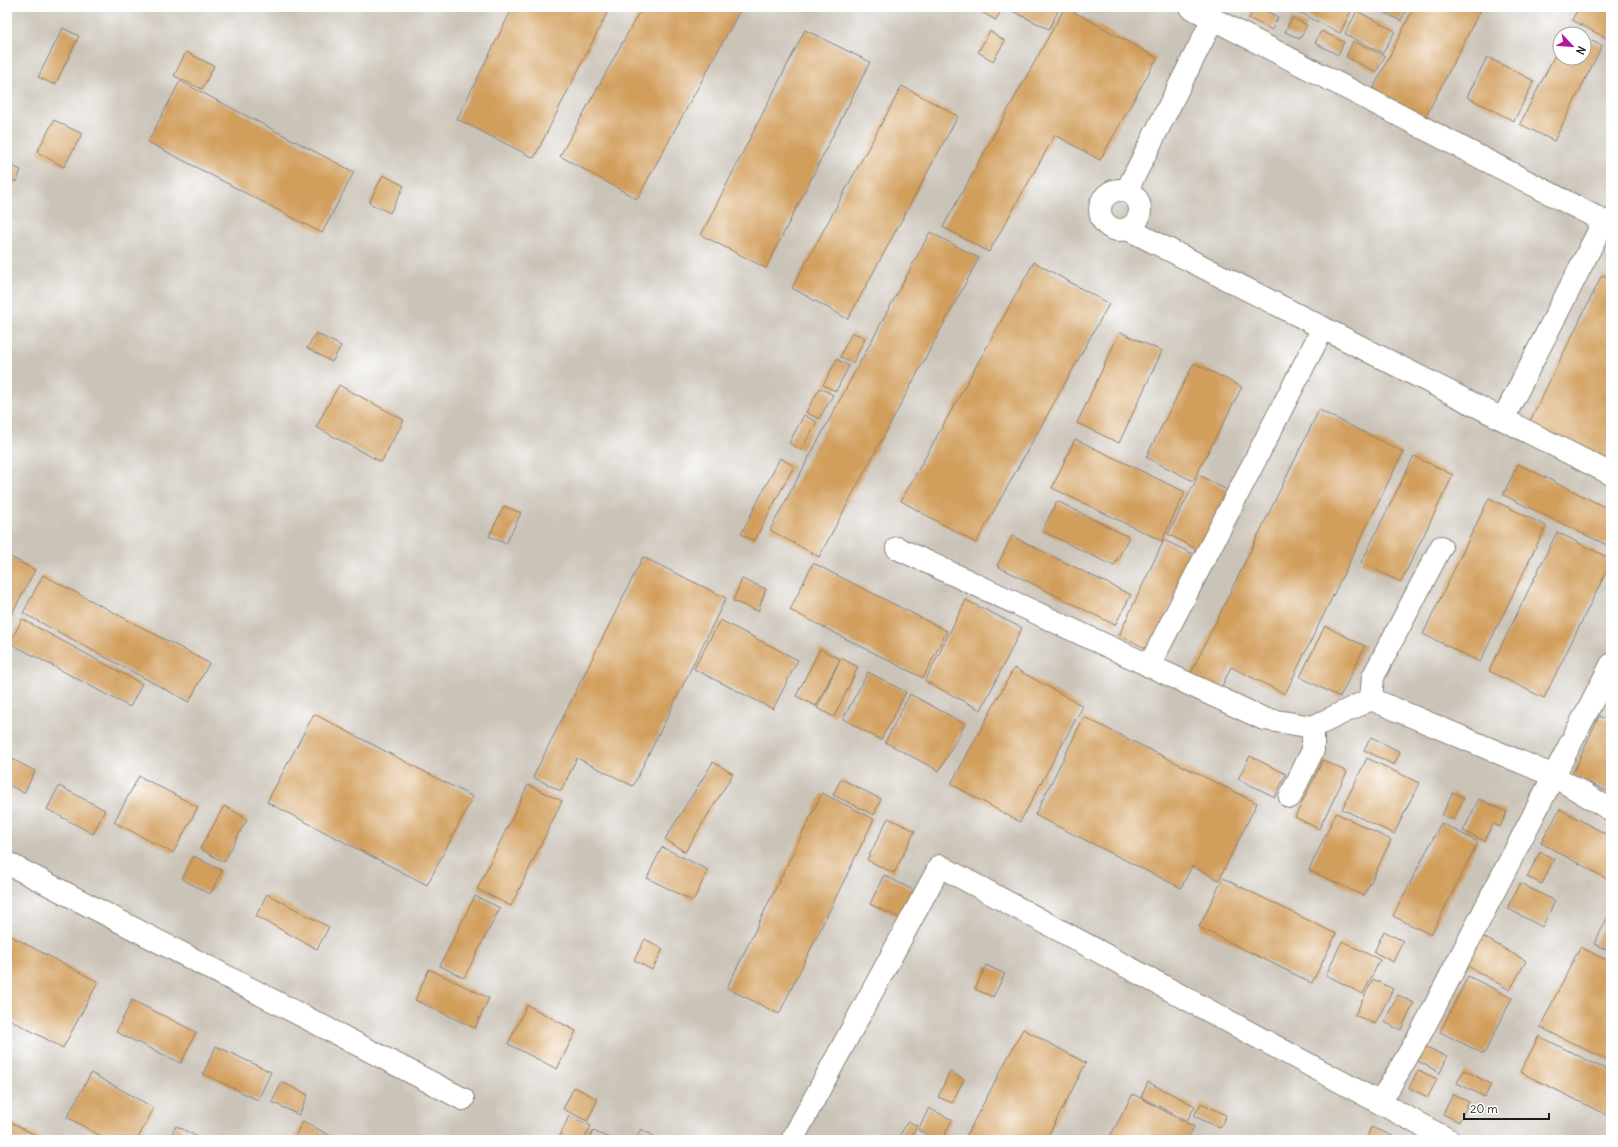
<svg xmlns="http://www.w3.org/2000/svg" width="1618" height="1147" font-family="Delius,sans-serif">
<style>
.industrial{fill:#cac3b8;fill-rule:evenodd}
.building{fill:#d19e5b}
.lines{fill:none;stroke-linecap:round;stroke-linejoin:round}
.minor-casing{stroke:#888176;stroke-width:24}
.minor{stroke:#fff;stroke-width:22}
</style>
<rect width="100%" height="100%" fill="#fff"/>
<filter id="ink" filterUnits="userSpaceOnUse"><feTurbulence type="fractalNoise" baseFrequency=".025" numOctaves="2"/><feDisplacementMap in="SourceGraphic" scale="8" xChannelSelector="R" yChannelSelector="G"/><feConvolveMatrix kernelMatrix="1 2 1 2 8 2 1 2 1" color-interpolation-filters="sRGB"/></filter>
<filter id="wash" filterUnits="userSpaceOnUse"><feTurbulence type="fractalNoise" baseFrequency=".012" numOctaves="4" result="noise"/><feDisplacementMap in="SourceGraphic" scale="16" xChannelSelector="R" yChannelSelector="G"/><feGaussianBlur stdDeviation="0.9" result="paint"/><feColorMatrix in="noise" values="0 0 0 0 0 0 0 0 0 0 0 0 0 0 0 0 0 1.4 0 .05"/><feComposite in="paint" operator="in"/></filter>
<g filter="url(#wash)">
<rect width="100%" height="100%" fill="#f5e6cf"/>
<!-- industrial -->
<path class="industrial" d="M7,7h1604v1133h-1604zM1560,34h24v24h-24z"/>
<g id="blocks">
<!-- building -->
<g class="building">
<polygon points="513,7 610,7 534,158 457,119"/>
<polygon points="642,7 742,7 637,199 560,156"/>
<polygon points="977,7 1003,7 996,20 976,9"/>
<polygon points="1009,7 1060,7 1049,29 1008,9"/>
<polygon points="1065,7 1157,58 1100,160 1055,135 989,252 943,227"/>
<polygon points="1255,7 1258,7 1278,17 1272,30 1249,18"/>
<polygon points="1289,7 1353,7 1340,33"/>
<polygon points="1374,7 1408,7 1401,21"/>
<polygon points="1414,7 1482,7 1425,118 1372,91"/>
<polygon points="1579,7 1611,7 1611,32 1608,39 1572,20"/>
<polygon points="1357,11 1395,31 1383,53 1345,34"/>
<polygon points="1292,18 1307,25 1300,39 1285,32"/>
<polygon points="63,28 79,36 55,85 38,77"/>
<polygon points="805,30 870,62 766,268 701,235"/>
<polygon points="990,31 1005,41 993,61 978,52"/>
<polygon points="1321,31 1344,42 1338,55 1315,43"/>
<polygon points="1584,37 1602,46 1554,141 1520,124 1560,45 1560,58 1584,58"/>
<polygon points="1353,41 1385,56 1376,72 1346,57"/>
<polygon points="186,52 214,66 202,89 174,76"/>
<polygon points="1487,57 1534,81 1514,121 1467,97"/>
<polygon points="180,81 354,172 322,233 148,142"/>
<polygon points="902,86 958,116 848,319 792,288"/>
<polygon points="54,120 82,134 64,167 37,152"/>
<polygon points="7,164 21,170 16,182 7,178"/>
<polygon points="383,175 404,186 390,213 369,203"/>
<polygon points="930,232 979,258 819,557 770,530"/>
<polygon points="1034,262 1109,304 976,543 901,501"/>
<polygon points="1602,275 1611,279 1611,466 1528,425"/>
<polygon points="852,332 865,338 853,363 840,357"/>
<polygon points="1120,332 1162,351 1119,443 1077,423"/>
<polygon points="316,333 341,346 332,362 307,348"/>
<polygon points="837,359 849,366 836,391 823,385"/>
<polygon points="1194,363 1242,387 1193,481 1146,457"/>
<polygon points="339,385 404,420 381,462 316,427"/>
<polygon points="820,388 833,395 819,419 806,412"/>
<polygon points="1319,410 1403,452 1285,694 1231,667 1219,692 1189,677"/>
<polygon points="804,415 817,422 801,450 789,443"/>
<polygon points="1075,439 1185,492 1162,541 1052,488"/>
<polygon points="1414,456 1453,475 1401,582 1361,563"/>
<polygon points="780,458 794,466 754,541 741,534"/>
<polygon points="1518,464 1611,510 1611,547 1503,495"/>
<polygon points="1199,475 1231,492 1200,551 1168,534"/>
<polygon points="1489,498 1546,526 1480,662 1423,634"/>
<polygon points="1057,501 1129,537 1114,566 1042,531"/>
<polygon points="504,506 521,513 506,544 489,536"/>
<polygon points="1557,532 1611,559 1611,562 1544,698 1489,671"/>
<polygon points="1012,536 1131,595 1115,625 997,566"/>
<polygon points="1164,540 1195,555 1149,650 1119,635"/>
<polygon points="7,555 35,570 7,623"/>
<polygon points="643,557 726,598 633,786 577,758 561,791 533,777"/>
<polygon points="813,563 947,631 923,678 790,610"/>
<polygon points="43,575 209,663 189,702 23,613"/>
<polygon points="742,579 766,589 758,611 733,601"/>
<polygon points="966,600 1022,628 981,710 925,681"/>
<polygon points="22,619 142,684 130,707 10,643"/>
<polygon points="720,620 798,660 773,709 694,669"/>
<polygon points="1325,626 1365,646 1340,697 1300,677"/>
<polygon points="820,649 840,659 816,706 796,696"/>
<polygon points="841,658 858,667 834,717 817,708"/>
<polygon points="1014,668 1083,706 1020,822 951,784"/>
<polygon points="868,672 906,692 881,740 843,719"/>
<polygon points="910,694 965,724 939,771 885,742"/>
<polygon points="314,714 473,797 427,885 267,802"/>
<polygon points="1599,716 1611,722 1611,793 1572,775"/>
<polygon points="1084,717 1257,803 1219,880 1192,866 1181,888 1035,815"/>
<polygon points="1371,737 1400,752 1394,765 1364,750"/>
<polygon points="1250,756 1286,774 1275,797 1238,779"/>
<polygon points="10,758 35,771 24,793 7,784 7,765"/>
<polygon points="1367,758 1419,783 1394,834 1342,809"/>
<polygon points="1323,760 1347,772 1319,829 1295,817"/>
<polygon points="713,762 733,774 685,852 665,839"/>
<polygon points="139,776 198,807 173,853 114,822"/>
<polygon points="841,779 881,799 874,815 833,795"/>
<polygon points="528,785 562,801 511,906 477,889"/>
<polygon points="59,786 105,810 93,834 47,809"/>
<polygon points="1453,792 1464,798 1453,820 1442,815"/>
<polygon points="822,793 874,819 779,1014 727,988"/>
<polygon points="1479,799 1507,812 1500,827 1493,824 1485,841 1463,831"/>
<polygon points="224,806 247,819 224,862 200,849"/>
<polygon points="1560,809 1611,837 1611,881 1541,843"/>
<polygon points="1336,813 1391,840 1364,896 1309,870"/>
<polygon points="888,818 915,831 894,873 867,860"/>
<polygon points="1441,823 1478,842 1431,935 1393,916"/>
<polygon points="662,847 708,870 693,901 647,878"/>
<polygon points="1540,852 1554,859 1542,884 1527,877"/>
<polygon points="194,856 222,871 210,894 182,879"/>
<polygon points="884,875 915,891 902,919 870,904"/>
<polygon points="1223,878 1336,934 1312,983 1199,927"/>
<polygon points="1520,883 1555,901 1542,927 1507,908"/>
<polygon points="267,894 329,927 317,949 256,916"/>
<polygon points="475,896 500,908 464,978 440,966"/>
<polygon points="1611,911 1611,952 1594,944"/>
<polygon points="1384,931 1403,941 1393,962 1374,952"/>
<polygon points="7,934 98,982 63,1048 7,1018"/>
<polygon points="1480,935 1526,961 1510,990 1464,964"/>
<polygon points="645,939 663,949 652,970 634,960"/>
<polygon points="1342,941 1380,960 1363,994 1326,975"/>
<polygon points="1580,947 1611,962 1611,1062 1540,1027"/>
<polygon points="986,965 1005,974 993,997 975,989"/>
<polygon points="429,969 489,998 475,1028 415,1000"/>
<polygon points="1468,976 1512,998 1484,1054 1440,1032"/>
<polygon points="1373,979 1393,989 1375,1024 1355,1015"/>
<polygon points="1398,995 1414,1003 1401,1030 1384,1022"/>
<polygon points="132,1000 196,1032 181,1063 116,1032"/>
<polygon points="527,1005 576,1031 557,1069 508,1044"/>
<polygon points="1023,1029 1086,1063 1046,1140 964,1140"/>
<polygon points="1539,1036 1611,1072 1611,1117 1520,1072"/>
<polygon points="216,1046 271,1072 258,1100 203,1074"/>
<polygon points="1425,1046 1447,1057 1440,1073 1418,1061"/>
<polygon points="1418,1070 1437,1079 1428,1097 1409,1088"/>
<polygon points="1464,1070 1491,1084 1485,1097 1457,1083"/>
<polygon points="950,1072 964,1079 952,1103 938,1097"/>
<polygon points="91,1073 154,1108 137,1140 108,1140 67,1117"/>
<polygon points="282,1082 308,1095 299,1115 272,1102"/>
<polygon points="1148,1082 1195,1106 1187,1121 1141,1097"/>
<polygon points="574,1087 598,1099 587,1121 563,1109"/>
<polygon points="1133,1094 1194,1127 1187,1140 1108,1140"/>
<polygon points="1453,1094 1469,1102 1459,1122 1443,1114"/>
<polygon points="1201,1103 1226,1115 1220,1128 1194,1116"/>
<polygon points="929,1108 952,1120 942,1140 938,1140 918,1130"/>
<polygon points="569,1116 591,1126 584,1140 558,1140"/>
<polygon points="7,1120 44,1140 7,1140"/>
<polygon points="303,1121 338,1140 293,1140"/>
<polygon points="908,1121 917,1126 910,1140 897,1140"/>
<polygon points="176,1126 204,1140 169,1140"/>
<polygon points="1371,1127 1395,1137 1394,1140 1366,1140"/>
<polygon points="641,1129 661,1140 635,1140"/>
<polygon points="593,1131 614,1140 589,1140"/>
</g>
</g>
</g>
<g filter="url(#ink)">
<use href="#blocks" fill-opacity="0" stroke="#888176" stroke-width="1"/>
<g class="lines">
<!-- minor casing -->
<g class="minor-casing">
<g id="minor">
<polyline points="1190,7 1611,225"/>
<polyline points="1127,190 1213,19"/>
<circle cx="1120" cy="210" r="20"/>
<polyline points="1128,229 1611,474"/>
<polyline points="1503,419 1604,221"/>
<polyline points="897,548 1264,719 1313,727 1371,699 1554,776 1611,810"/>
<polyline points="1149,666 1323,328"/>
<polyline points="1371,699 1373,677 1441,547"/>
<polyline points="1290,797 1313,750 1313,727"/>
<polyline points="7,863 463,1099"/>
<polyline points="1380,1103 1422,1031 1611,665"/>
<polyline points="792,1140 940,866 1449,1140"/>
</g>
</g>
<!-- minor -->
<use href="#minor" class="minor"/>
</g>
</g>
<!-- margin -->
<rect width="1618" height="1147" fill="none" stroke="#fff" stroke-width="24"/>
<!-- north arrow -->
<g transform="translate(1572 46) rotate(116)"><circle r="19" fill="#ffffff" stroke="#a4a4a4"/>
<path d="M0-3L7 15L0 10L-7 15Z" fill="#b5179e"/>
<text y="-6" font-size="11" font-weight="bold" text-anchor="middle" fill="#1c1c1c">N</text>
</g>
<!-- scale -->
<path d="M1464 1113v6h85v-6" fill="none" stroke="#1c1c1c" stroke-width="2"/>
<text x="1470" y="1113" font-size="12" fill="#1c1c1c" stroke="#ffffff" stroke-width="3" paint-order="stroke">20 m</text>
</svg>
